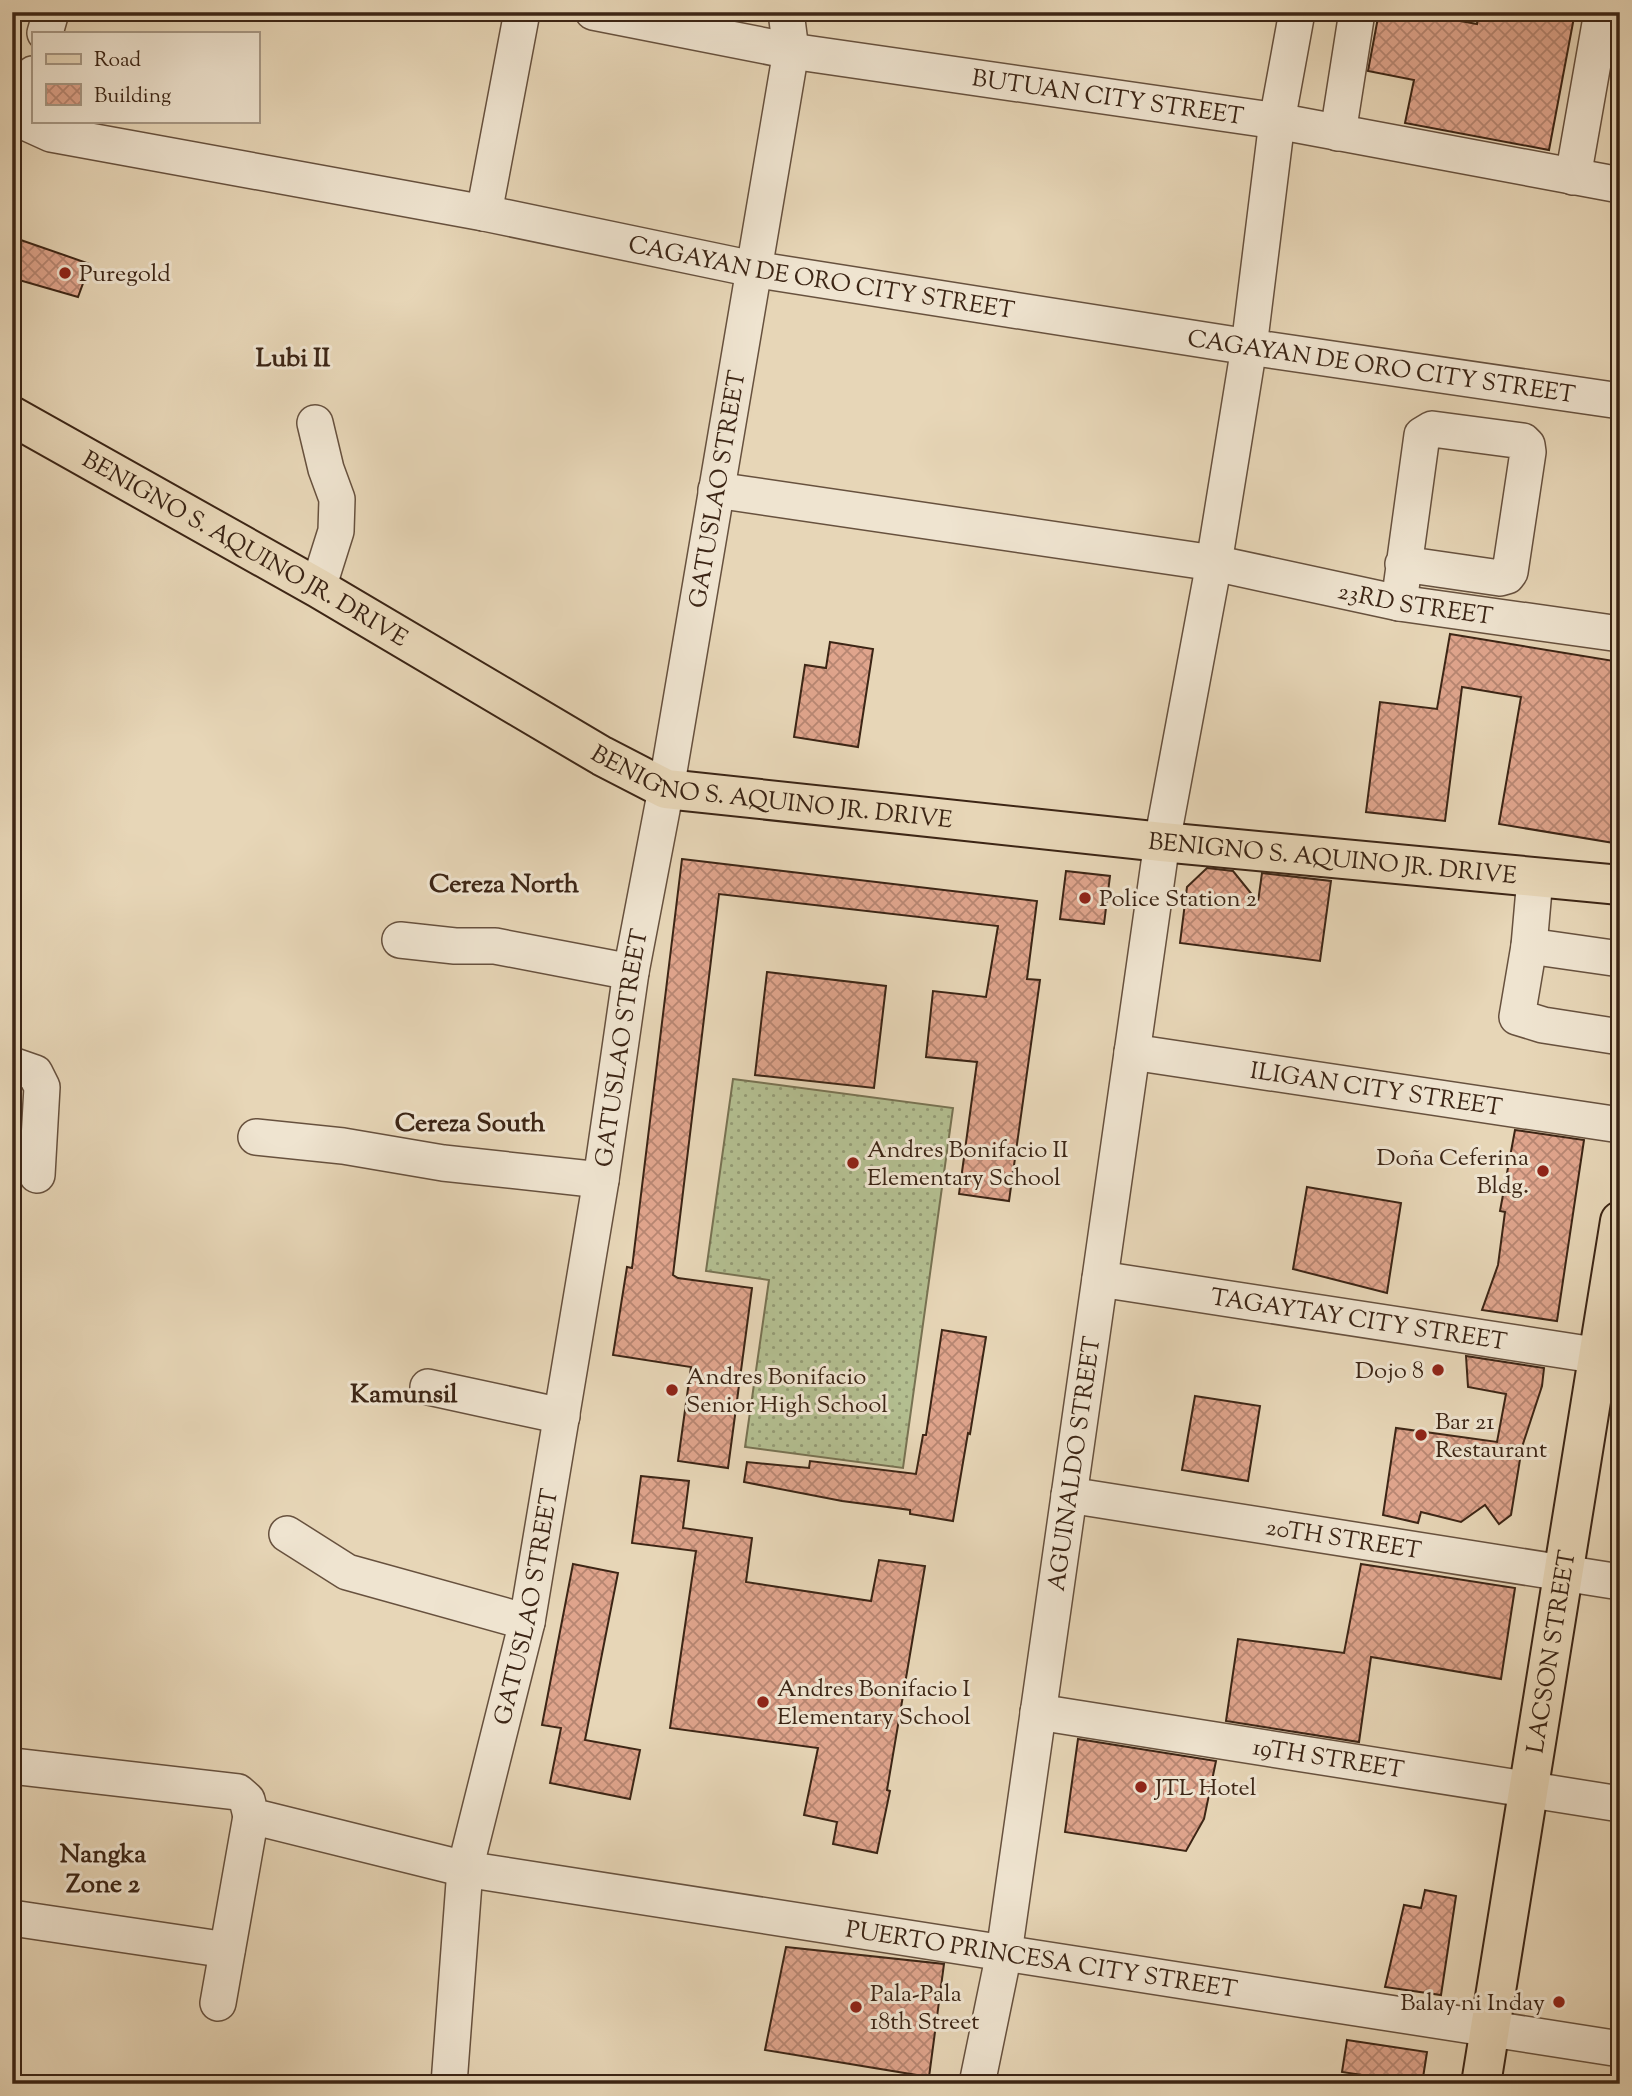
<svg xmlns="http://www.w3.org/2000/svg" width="1632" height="2096" font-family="'Sorts Mill Goudy',serif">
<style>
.grass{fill:url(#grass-dots);stroke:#787252;stroke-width:2}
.building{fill:url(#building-cross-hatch);stroke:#3c2515;stroke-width:2}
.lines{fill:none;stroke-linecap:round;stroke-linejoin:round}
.minor-casing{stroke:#67513e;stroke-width:38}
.major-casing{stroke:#3c2515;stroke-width:42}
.minor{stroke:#efe4d0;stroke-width:35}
.major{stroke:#e7d6b7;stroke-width:38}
.poi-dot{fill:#8f2418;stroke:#efe4d0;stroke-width:2.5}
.labels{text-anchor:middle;stroke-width:6;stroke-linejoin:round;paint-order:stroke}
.street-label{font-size:24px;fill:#3c2515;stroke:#efe4d0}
.poi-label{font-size:24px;fill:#3c2515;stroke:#efe4d0;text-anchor:start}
.neighbourhood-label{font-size:26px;font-weight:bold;fill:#3c2515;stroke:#efe4d0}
</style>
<defs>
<pattern id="grass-dots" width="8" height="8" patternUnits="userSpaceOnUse" patternTransform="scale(1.75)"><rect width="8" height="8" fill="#b3be90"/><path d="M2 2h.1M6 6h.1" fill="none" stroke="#939a74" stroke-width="1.8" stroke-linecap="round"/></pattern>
<pattern id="building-cross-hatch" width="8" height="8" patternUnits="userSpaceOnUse" patternTransform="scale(1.75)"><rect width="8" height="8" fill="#e0a58d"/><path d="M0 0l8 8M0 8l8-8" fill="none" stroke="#b78672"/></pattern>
</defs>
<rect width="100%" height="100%" fill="#e7d6b7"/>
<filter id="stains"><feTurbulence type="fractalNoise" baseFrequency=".00286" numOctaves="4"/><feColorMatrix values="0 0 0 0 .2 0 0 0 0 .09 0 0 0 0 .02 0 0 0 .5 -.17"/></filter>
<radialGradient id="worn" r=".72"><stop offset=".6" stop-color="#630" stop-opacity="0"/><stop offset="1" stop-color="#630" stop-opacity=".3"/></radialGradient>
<!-- grass -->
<polygon class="grass" points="733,1079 953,1108 903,1468 745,1447 769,1280 706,1271"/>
<!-- building -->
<g class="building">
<polygon points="1379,12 1412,12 1477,24 1479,12 1575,12 1549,150 1405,123 1414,80 1368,71"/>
<polygon points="12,237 90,264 78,297 12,278"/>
<polygon points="1450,634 1620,662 1620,844 1499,824 1521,697 1462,687 1445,821 1366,812 1380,702 1437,709"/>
<polygon points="830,642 873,649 858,747 794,737 805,665 826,668"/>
<polygon points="682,859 1037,901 1027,979 1040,980 1009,1201 959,1194 977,1062 926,1057 933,991 986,997 998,926 719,894 673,1275 678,1278 752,1288 728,1468 678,1461 691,1367 613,1355 627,1267 632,1268"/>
<polygon points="1207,868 1233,871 1258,902 1262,873 1331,881 1320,961 1180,943 1187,887"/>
<polygon points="1066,871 1110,876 1104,924 1060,919"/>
<polygon points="767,972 886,986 874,1088 755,1075"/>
<polygon points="1515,1130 1584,1140 1557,1321 1482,1310 1498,1265 1505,1212 1500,1211"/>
<polygon points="1307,1187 1401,1203 1387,1293 1293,1269"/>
<polygon points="942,1330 986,1337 970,1434 968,1433 953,1521 910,1514 910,1510 842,1501 744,1482 747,1462 809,1468 810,1461 916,1474 923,1435 926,1435"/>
<polygon points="1466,1356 1544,1368 1542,1386 1522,1447 1511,1515 1499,1524 1485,1505 1461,1522 1421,1512 1418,1523 1383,1515 1396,1428 1497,1442 1506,1394 1468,1387"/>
<polygon points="1195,1396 1260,1406 1248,1481 1182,1470"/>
<polygon points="641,1476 689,1481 683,1528 752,1538 746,1582 871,1601 879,1560 925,1566 887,1790 890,1791 877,1853 833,1844 837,1822 804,1815 818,1748 670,1728 696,1551 632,1543"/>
<polygon points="573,1564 618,1573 585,1740 640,1750 630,1799 550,1783 561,1728 542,1725"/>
<polygon points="1361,1564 1515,1588 1501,1679 1371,1657 1359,1742 1226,1721 1238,1639 1344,1653"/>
<polygon points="1078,1739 1216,1761 1204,1819 1186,1851 1065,1832"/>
<polygon points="1425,1890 1456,1896 1441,1995 1385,1987 1404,1905 1421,1908"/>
<polygon points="786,1947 944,1964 929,2077 765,2050"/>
<polygon points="1347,2040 1427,2052 1422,2084 1342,2072"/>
</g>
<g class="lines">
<!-- minor casing -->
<g class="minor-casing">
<g id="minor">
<path id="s1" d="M593,12l198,39 486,70 343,64"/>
<polyline points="45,33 51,12"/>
<path id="s2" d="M33,74l-7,35 3,15 22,10 433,79 269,56 496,78 371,54"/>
<polyline points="1338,133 1357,12"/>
<polyline points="1573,177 1602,12"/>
<polyline points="484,213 522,12"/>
<polyline points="315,423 326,469 337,499 336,531 318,588"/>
<path id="s3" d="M716,490l498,73 185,40 221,31"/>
<polyline points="1399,603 1422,435 1432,429 1523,441 1527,445 1528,452 1510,572 1507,576 1500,578 1403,564"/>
<polyline points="1535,878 1529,946 1517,1017 1543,1025 1620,1037"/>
<polyline points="400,940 455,946 495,946 631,972"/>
<polyline points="1529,946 1620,959"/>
<path id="s4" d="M1132,1052l488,73"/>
<polyline points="12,1065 35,1073 42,1087 37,1175"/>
<polyline points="256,1137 343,1146 443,1163 601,1180"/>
<path id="s5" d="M1100,1279l520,80"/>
<polyline points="428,1387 562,1416"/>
<path id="s6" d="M1069,1495l551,87"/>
<polyline points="287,1534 347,1572 527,1622"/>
<path id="s7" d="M1038,1712l582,92"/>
<path id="s8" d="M12,1766l226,26 9,8 4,16 214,53 1155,180"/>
<polyline points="12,1918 227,1950"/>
<polyline points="218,2003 251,1816"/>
<path id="s9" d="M449,2084l16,-215 62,-247 74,-442 30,-208 35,-183 125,-738 -5,-39"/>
<path id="s10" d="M977,2084l27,-131 158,-1111 52,-279 35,-216 28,-226 20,-109"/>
</g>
</g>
<!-- major casing -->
<g class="major-casing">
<g id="major">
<path id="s11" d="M12,416l306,172 284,168 64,33 496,53 458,43"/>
<path id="s12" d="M1481,2084l139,-863"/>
</g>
</g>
<!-- minor -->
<use href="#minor" class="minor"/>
<!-- major -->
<use href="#major" class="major"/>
</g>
<!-- markers -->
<g class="poi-dot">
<circle cx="65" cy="273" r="7"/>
<circle cx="1085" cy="898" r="7"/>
<circle cx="853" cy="1163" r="7"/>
<circle cx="1543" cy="1171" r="7"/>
<circle cx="1438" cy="1370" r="7"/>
<circle cx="672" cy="1390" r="7"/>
<circle cx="1421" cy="1435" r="7"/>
<circle cx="763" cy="1702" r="7"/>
<circle cx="1141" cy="1787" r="7"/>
<circle cx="1559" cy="2002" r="7"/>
<circle cx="856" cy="2007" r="7"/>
</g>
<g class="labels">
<!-- street labels -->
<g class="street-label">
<text dy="8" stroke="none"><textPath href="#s1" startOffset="522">BUTUAN CITY STREET</textPath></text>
<text dy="8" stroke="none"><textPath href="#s2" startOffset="859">CAGAYAN DE ORO CITY STREET</textPath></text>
<text dy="8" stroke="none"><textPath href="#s2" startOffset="1426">CAGAYAN DE ORO CITY STREET</textPath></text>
<text dy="8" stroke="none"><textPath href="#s9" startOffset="1619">GATUSLAO STREET</textPath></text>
<text dy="8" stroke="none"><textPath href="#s11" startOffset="268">BENIGNO S. AQUINO JR. DRIVE</textPath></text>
<text dy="8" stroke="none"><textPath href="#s3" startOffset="709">23RD STREET</textPath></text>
<text dy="8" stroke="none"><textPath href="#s11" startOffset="856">BENIGNO S. AQUINO JR. DRIVE</textPath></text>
<text dy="8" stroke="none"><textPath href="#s11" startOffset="1423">BENIGNO S. AQUINO JR. DRIVE</textPath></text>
<text dy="8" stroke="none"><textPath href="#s9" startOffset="1052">GATUSLAO STREET</textPath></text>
<text dy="8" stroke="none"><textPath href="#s4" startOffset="247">ILIGAN CITY STREET</textPath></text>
<text dy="8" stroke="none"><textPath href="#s5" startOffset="262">TAGAYTAY CITY STREET</textPath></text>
<text dy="8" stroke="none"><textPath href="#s10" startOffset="628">AGUINALDO STREET</textPath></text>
<text dy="8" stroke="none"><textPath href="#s6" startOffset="278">20TH STREET</textPath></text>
<text dy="8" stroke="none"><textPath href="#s9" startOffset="485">GATUSLAO STREET</textPath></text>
<text dy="8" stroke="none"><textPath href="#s12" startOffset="438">LACSON STREET</textPath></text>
<text dy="8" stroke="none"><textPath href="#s7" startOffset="294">19TH STREET</textPath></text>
<text dy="8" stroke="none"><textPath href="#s8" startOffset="1060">PUERTO PRINCESA CITY STREET</textPath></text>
</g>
<!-- poi labels -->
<g class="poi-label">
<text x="79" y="281">Puregold</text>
<text x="1099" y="906">Police Station 2</text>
<text x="867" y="1157">Andres Bonifacio II<tspan x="867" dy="28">Elementary School</tspan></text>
<text x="1529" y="1165" text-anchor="end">Doña Ceferina<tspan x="1529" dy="28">Bldg.</tspan></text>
<text x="1424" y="1378" text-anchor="end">Dojo 8</text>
<text x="686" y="1384">Andres Bonifacio<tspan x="686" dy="28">Senior High School</tspan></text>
<text x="1435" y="1429">Bar 21<tspan x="1435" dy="28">Restaurant</tspan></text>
<text x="777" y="1696">Andres Bonifacio I<tspan x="777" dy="28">Elementary School</tspan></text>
<text x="1155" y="1795">JTL Hotel</text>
<text x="870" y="2001">Pala-Pala<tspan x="870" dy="28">18th Street</tspan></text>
<text x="1545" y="2010" text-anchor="end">Balay ni Inday</text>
</g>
<!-- neighbourhood labels -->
<g class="neighbourhood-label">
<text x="293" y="366">Lubi II</text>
<text x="504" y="892">Cereza North</text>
<text x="470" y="1131">Cereza South</text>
<text x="404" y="1402">Kamunsil</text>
<text x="103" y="1862">Nangka<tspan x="103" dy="30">Zone 2</tspan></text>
</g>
</g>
<!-- margin -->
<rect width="1632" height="2096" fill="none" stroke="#e7d6b7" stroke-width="42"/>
<rect x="14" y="14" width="1604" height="2068" fill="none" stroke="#3c2515" stroke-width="3.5"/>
<rect x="21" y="21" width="1590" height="2054" fill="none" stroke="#3c2515" stroke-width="2"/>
<!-- legend -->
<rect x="32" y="32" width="228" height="91" fill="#efe4d0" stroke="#a79885" stroke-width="2"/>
<rect x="46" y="54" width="35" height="10" fill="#e7d6b7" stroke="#a79885" stroke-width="2"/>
<text x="94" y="66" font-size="21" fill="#3c2515">Road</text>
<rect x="46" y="84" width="35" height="21" fill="url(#building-cross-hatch)" stroke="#a79885" stroke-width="2"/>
<text x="94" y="102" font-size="21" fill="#3c2515">Building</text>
<rect width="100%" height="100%" filter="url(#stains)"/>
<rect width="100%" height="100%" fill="url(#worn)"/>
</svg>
